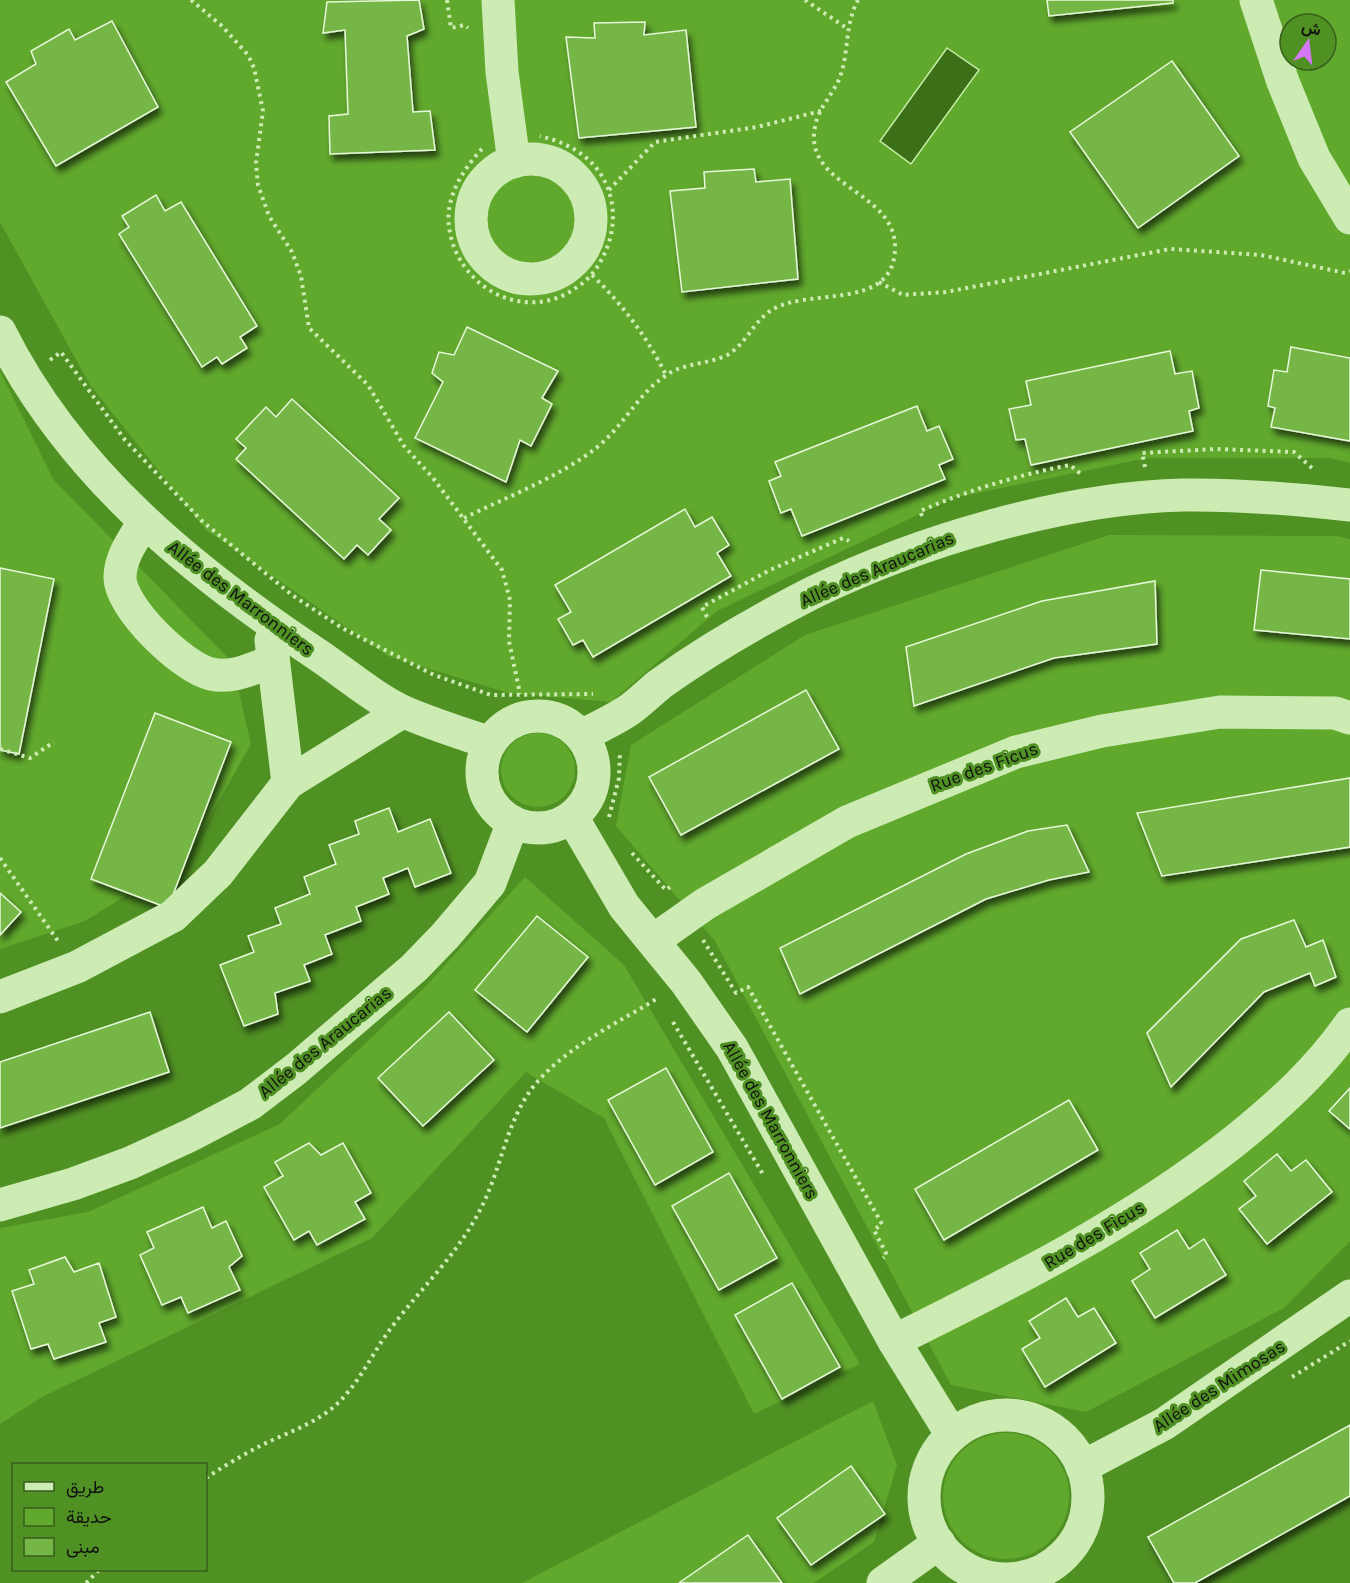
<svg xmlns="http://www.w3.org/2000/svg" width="1350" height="1583" font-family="Karla,Vazirmatn,sans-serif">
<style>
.green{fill:#61a92d;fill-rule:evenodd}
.water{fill:#3b7018;stroke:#c6eda8;stroke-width:1.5}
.building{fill:#75b647;stroke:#e7f9da;stroke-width:1.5;filter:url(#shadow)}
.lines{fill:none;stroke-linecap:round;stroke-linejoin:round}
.path{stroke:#ccecb4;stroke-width:4;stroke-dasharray:3 4.5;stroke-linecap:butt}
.minor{stroke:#ccecb4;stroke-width:33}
.labels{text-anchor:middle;stroke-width:6;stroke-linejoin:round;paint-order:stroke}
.street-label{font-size:18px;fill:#111;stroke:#509123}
</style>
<defs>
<filter id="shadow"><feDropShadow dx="3.5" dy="6" stdDeviation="3" flood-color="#0009"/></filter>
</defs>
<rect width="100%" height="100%" fill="#509123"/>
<!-- green -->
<g class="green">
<path d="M0,0h1350v463l-20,-5h-183l-194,40 -236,113 -106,91 -103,-9 -120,-37 -182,-126 -116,-145 -90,-163zM1290,24h36v36h-36z"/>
<polygon points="0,371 53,479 232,662 251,744 187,858 85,921 0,949"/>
<polygon points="1109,535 1337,536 1350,539 1350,1241 1284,1308 1086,1412 951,1385 715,941 616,826 631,745 805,635"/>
<circle cx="538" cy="770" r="37"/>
<polygon points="525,877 624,965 860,1364 754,1414 604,1118 526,1072 372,1238 42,1397 0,1424 0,1228 88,1212 280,1124 426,986"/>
<polygon points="873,1401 897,1465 874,1542 814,1583 522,1583"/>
<circle cx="1006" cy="1496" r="63"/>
</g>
<!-- water -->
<polygon class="water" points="947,48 979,70 911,164 880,141"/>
<!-- building -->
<g class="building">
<polygon points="419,0 424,29 407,36 413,112 430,111 435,150 330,154 329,116 348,114 345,30 323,33 327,2"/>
<polygon points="1047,0 1173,0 1173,3 1049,16"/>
<polygon points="112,21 158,107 56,166 6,82 36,64 31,51 69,29 75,40"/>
<polygon points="645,22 644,35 686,30 696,127 579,138 566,37 595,38 594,23"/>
<polygon points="1172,61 1239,156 1138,228 1070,132"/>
<polygon points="754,169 756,182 790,179 798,279 682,292 670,191 705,188 704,172"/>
<polygon points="156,195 165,211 181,202 257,326 240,337 247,348 222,364 217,357 202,367 119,234 129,227 122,216"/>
<polygon points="467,327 558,371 542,398 552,404 531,446 520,440 506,482 415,438 443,382 432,373 439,352 454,355"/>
<polygon points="1291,347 1350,358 1350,441 1271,427 1275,408 1268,406 1274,370 1287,372"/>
<polygon points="1170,351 1175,374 1192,371 1199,408 1189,411 1193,431 1031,465 1025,439 1016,440 1009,409 1031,405 1026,381"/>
<polygon points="292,399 399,498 379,519 391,530 368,555 357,545 344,559 236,459 246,448 236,439 266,407 276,417"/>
<polygon points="917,406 927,431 939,426 953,459 939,465 945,479 802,536 791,509 781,513 769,481 781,476 775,462"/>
<polygon points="685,509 695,527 712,517 729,545 717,553 731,576 593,657 583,640 573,645 558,619 571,612 555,585"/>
<polygon points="0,568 54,579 19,754 0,750"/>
<polygon points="1261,570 1350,579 1350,639 1254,630"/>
<polygon points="1155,581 1157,644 1054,658 914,706 906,647 1042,601"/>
<polygon points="806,690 839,749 681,835 649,777"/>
<polygon points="155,713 231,742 168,908 91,879"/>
<polygon points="1350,778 1350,847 1162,876 1137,813"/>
<polygon points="389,808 398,832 430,819 451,873 415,887 408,868 383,878 389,894 356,907 361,921 325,935 332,954 304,965 310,981 275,993 278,1014 244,1026 220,965 254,952 248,936 281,924 275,908 310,894 304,877 336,864 329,845 359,834 355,821"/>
<polygon points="1067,825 1089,872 1049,880 986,899 800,994 780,948 966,854 1028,831"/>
<polygon points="0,893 21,912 0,935"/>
<polygon points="537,916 588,957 527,1032 475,990"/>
<polygon points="1294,920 1306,947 1323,940 1336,977 1315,986 1310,973 1264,992 1171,1087 1147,1033 1241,939"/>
<polygon points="150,1012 169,1072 0,1128 0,1062"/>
<polygon points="449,1012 494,1060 423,1126 378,1078"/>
<polygon points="666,1068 713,1152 655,1185 608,1100"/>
<polygon points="1350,1088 1350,1129 1329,1111"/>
<polygon points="1069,1100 1098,1150 944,1240 915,1189"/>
<polygon points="309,1143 321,1155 343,1143 371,1193 355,1202 365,1219 317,1245 309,1231 294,1240 264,1187 283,1176 275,1162"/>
<polygon points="1277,1154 1291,1171 1306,1160 1332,1192 1267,1244 1239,1209 1256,1196 1244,1181"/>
<polygon points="729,1173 777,1258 719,1290 672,1206"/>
<polygon points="203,1207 212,1228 226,1221 242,1256 229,1267 240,1290 188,1313 181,1297 162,1305 140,1255 154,1248 147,1232"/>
<polygon points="1177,1230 1189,1249 1204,1239 1226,1275 1155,1318 1132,1281 1150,1269 1140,1253"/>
<polygon points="65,1257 74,1272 99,1263 116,1317 99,1323 106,1342 54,1359 48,1344 31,1349 12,1291 34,1284 29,1270"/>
<polygon points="792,1283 840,1367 782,1399 735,1315"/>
<polygon points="1066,1298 1078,1317 1094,1308 1116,1343 1045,1387 1022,1349 1040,1338 1029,1321"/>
<polygon points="1350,1425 1350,1496 1195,1583 1174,1583 1148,1537"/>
<polygon points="851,1466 885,1514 811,1565 777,1518"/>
<polygon points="748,1535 782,1583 679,1583"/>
</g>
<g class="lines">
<!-- path -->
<g class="path">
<polyline points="191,0 222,26 248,55 254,68 263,111 256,163 258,185 269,216 292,252 301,276 309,328 368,385 404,446 433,478 502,570 510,600 509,641 520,694"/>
<polyline points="447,0 451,28 464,25 468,28"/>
<polyline points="805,0 848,29"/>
<path d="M482,149c-19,20 -37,49 -33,77 6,56 66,94 117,68 13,-7 26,-17 33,-30 12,-20 17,-42 12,-65 -8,-36 -37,-55 -71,-63"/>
<polyline points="609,190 655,142 757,127 821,111"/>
<path d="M592,275c31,30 55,62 74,100"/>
<polyline points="879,282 903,295 946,292 1170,249 1261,255 1345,273 1350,271"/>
<polyline points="50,360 61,352 125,440 202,521 292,595 342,628 434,675 491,695 593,694"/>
<polyline points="1145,467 1142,453 1217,449 1294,452 1312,468"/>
<path d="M922,516l-2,-5c49,-21 98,-36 150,-46l12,10"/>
<path d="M464,518c41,-20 97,-42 132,-70 27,-21 41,-53 69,-72 19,-14 44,-11 64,-22 17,-11 24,-31 41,-43 37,-25 124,2 125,-63 1,-58 -92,-61 -80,-121 3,-20 20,-34 26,-53 8,-25 4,-50 17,-74"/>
<polyline points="707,617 702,607 770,570 843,538 849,541"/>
<polyline points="0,749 30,758 54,742"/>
<polyline points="609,817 619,778 620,751"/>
<polyline points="632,853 666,890 670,887"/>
<polyline points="0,858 58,941"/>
<polyline points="703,940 736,993 748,987 882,1224 874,1230 887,1255 883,1258"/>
<polyline points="673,1022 764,1176"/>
<polyline points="1292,1377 1350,1341"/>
<path d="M206,1478c18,-12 38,-24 58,-34 25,-12 55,-22 75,-42 22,-22 34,-50 52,-74 31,-41 67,-74 90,-120 20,-38 25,-86 52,-121 31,-39 83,-63 125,-89"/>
<polyline points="86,1583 99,1570"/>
</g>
<!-- minor -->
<g class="minor">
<polyline points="498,0 502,72 514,162"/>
<polyline points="1256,0 1283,82 1314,158 1350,218"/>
<circle cx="531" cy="219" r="60"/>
<path d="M0,332c70,141 193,240 321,325 26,18 56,43 83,55 28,12 57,21 86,31"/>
<path d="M144,522c-10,17 -23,33 -24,54 -2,30 63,92 91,98 22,5 42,-6 62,-13"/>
<polyline points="271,640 288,783"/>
<circle cx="538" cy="772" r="56"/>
<path d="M581,736c16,-8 33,-16 48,-26 11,-8 21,-18 31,-26 47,-34 101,-65 152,-91 107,-52 251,-95 371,-98 56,-1 111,4 167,10"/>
<polyline points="572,817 624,906 686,982 732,1048 894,1341 952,1435"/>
<polyline points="654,940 705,904 847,822 1016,752 1102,731 1220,712 1335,713 1350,718"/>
<polyline points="0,997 77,967 173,916 218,873 288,783 402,712"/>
<polyline points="0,1205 73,1184 130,1163 191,1135 250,1104 296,1069 414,968 445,936 490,883 513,822"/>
<path d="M894,1341c119,-59 237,-118 342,-201 43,-35 82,-70 114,-116"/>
<circle cx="1006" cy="1497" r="82"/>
<polyline points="1082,1467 1164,1424 1350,1296"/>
<polyline points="883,1583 939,1543"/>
</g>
</g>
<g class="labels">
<!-- street labels -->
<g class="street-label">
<text transform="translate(877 569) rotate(-23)" y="6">Allée des Araucarias</text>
<text transform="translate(241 598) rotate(37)" y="6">Allée des Marronniers</text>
<text transform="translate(984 767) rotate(-20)" y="6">Rue des Ficus</text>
<text transform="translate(325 1042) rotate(-39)" y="6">Allée des Araucarias</text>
<text transform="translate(771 1120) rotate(61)" y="6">Allée des Marronniers</text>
<text transform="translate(1094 1235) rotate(-31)" y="6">Rue des Ficus</text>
<text transform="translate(1219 1386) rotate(-33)" y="6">Allée des Mimosas</text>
</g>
</g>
<!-- legend -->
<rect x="12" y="1463" width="195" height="108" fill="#509123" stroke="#375e1c" stroke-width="1.5"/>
<rect x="24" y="1482" width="30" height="9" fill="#ccecb4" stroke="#375e1c" stroke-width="1.5"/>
<text x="66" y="1493" font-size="18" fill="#111111">طريق</text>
<rect x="24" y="1508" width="30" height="18" fill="#61a92d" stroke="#375e1c" stroke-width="1.5"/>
<text x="66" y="1523" font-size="18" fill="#111111">حديقة</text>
<rect x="24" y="1538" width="30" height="18" fill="#75b647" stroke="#375e1c" stroke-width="1.5"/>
<text x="66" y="1553" font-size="18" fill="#111111">مبنى</text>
<!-- north arrow -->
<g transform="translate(1308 42) rotate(14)"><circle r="28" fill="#509123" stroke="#375e1c" stroke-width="1.5"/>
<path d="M0-4.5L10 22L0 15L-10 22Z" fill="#d677f8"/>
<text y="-9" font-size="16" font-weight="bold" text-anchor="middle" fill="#111111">ش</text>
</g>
</svg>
